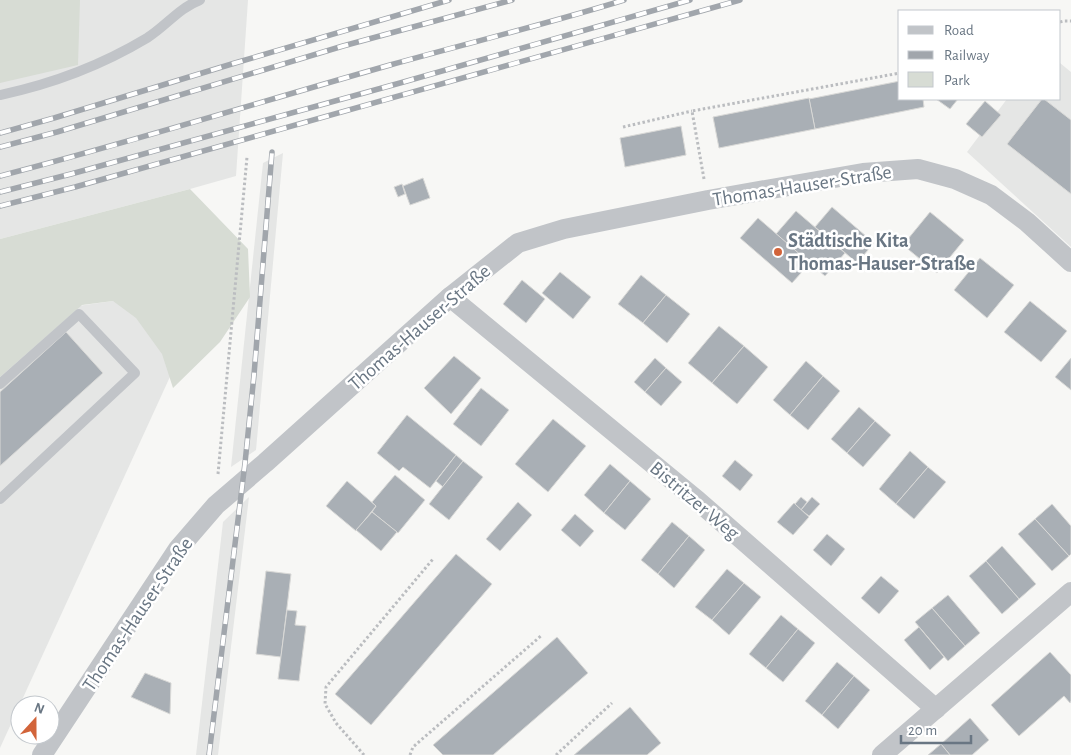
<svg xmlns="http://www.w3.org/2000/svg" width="1071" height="755" font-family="'Alegreya Sans',sans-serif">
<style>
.built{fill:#e5e6e5}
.green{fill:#d7dcd4}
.building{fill:#a9afb5;stroke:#d9d9d7}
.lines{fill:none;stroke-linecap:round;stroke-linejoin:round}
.path{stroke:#bbbdc0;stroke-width:3;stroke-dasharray:2.5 2.5;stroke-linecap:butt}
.service{stroke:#c1c4c8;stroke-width:10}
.minor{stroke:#c1c4c8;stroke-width:20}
.rail-casing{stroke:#a1a6ac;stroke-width:5.5}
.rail{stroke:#fff;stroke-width:4;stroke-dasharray:11;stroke-linecap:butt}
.poi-dot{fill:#d2643a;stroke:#fff;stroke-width:2}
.labels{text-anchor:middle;stroke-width:5;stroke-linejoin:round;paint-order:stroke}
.street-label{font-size:20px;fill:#697683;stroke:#fff}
.poi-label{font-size:20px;font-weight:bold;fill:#697683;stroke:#fff;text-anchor:start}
</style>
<rect width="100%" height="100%" fill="#f7f7f5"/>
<!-- built -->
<g class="built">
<polygon points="64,0 248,0 236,176 190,189 0,239 0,14"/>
<polygon points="1060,63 1071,72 1071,247 967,152 1007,99 1060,99"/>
<polygon points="283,153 256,450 231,467 263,163"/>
<polygon points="113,301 136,308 174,368 0,748 0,317"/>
<polygon points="249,497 218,755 196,755 223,522"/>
</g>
<!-- green -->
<g class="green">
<polygon points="0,0 80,0 78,65 0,83"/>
<polygon points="190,189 248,249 250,297 220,342 173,388 162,354 136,318 113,301 82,305 0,377 0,239"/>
</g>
<!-- building -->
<g class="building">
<polygon points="900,81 900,99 923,99 924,107 815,129 809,99"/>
<polygon points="809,98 815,129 719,148 713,117"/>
<polygon points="936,99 958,99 950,109"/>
<polygon points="1042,99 1044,99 1071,120 1071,194 1007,144"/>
<polygon points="985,101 1001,115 982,137 966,124"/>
<polygon points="681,126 686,155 625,167 620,138"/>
<polygon points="423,178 430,198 410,205 403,186"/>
<polygon points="402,184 405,194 398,197 394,187"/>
<polygon points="832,207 874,243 857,263 815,227"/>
<polygon points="796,211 845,253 825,276 776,234"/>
<polygon points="930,212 964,240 937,273 903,245"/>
<polygon points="758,218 810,263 792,283 740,238"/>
<polygon points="980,258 1014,285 987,318 954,290"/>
<polygon points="560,272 591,297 573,319 542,293"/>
<polygon points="641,275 666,295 643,323 618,304"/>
<polygon points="522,280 545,299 526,323 503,304"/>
<polygon points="666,295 690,314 667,343 643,323"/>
<polygon points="1030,301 1067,331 1041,362 1004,332"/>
<polygon points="719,326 744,346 712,383 688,363"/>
<polygon points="66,332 103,373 0,466 0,392"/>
<polygon points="744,346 768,367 737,404 712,383"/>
<polygon points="454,356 481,378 451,414 424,388"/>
<polygon points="655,358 666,368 645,392 634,382"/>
<polygon points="1071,358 1071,390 1055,377"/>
<polygon points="806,361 823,376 790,415 773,400"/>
<polygon points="666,368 682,382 661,406 645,392"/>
<polygon points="823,376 840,391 808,430 790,415"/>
<polygon points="481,388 509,410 481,446 453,424"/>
<polygon points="859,407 875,421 847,453 831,439"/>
<polygon points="407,415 456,455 430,488 403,467 399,471 377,453"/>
<polygon points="553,419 586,446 548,492 515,464"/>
<polygon points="875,421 891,435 863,467 847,453"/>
<polygon points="910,451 928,467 896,504 879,489"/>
<polygon points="456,455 463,461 443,487 436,481"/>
<polygon points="735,460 753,475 740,491 722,476"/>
<polygon points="463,461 483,477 449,520 429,504"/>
<polygon points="610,464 630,481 604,513 584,495"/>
<polygon points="928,467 946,482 914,519 896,504"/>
<polygon points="395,475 425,500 398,533 372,512 376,506 372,502"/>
<polygon points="347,481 376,506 356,531 326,506"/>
<polygon points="630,481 651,499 625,530 604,513"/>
<polygon points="801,497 807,502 801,510 795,504"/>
<polygon points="812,497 820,504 809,516 801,510"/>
<polygon points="518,502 532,515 500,551 486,539"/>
<polygon points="794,503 809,517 793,535 777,522"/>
<polygon points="1052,504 1071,526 1071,554 1069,556 1035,519"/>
<polygon points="372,512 397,532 381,551 356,530"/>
<polygon points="575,514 594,531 580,547 561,530"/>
<polygon points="1035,519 1069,556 1052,571 1018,534"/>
<polygon points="672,522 689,536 658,574 641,560"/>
<polygon points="827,534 845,549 831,566 813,550"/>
<polygon points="689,536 705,550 674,588 658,574"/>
<polygon points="1002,546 1036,584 1019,599 986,561"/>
<polygon points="456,554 492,584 371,725 335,694"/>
<polygon points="986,561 1019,599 1002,614 969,576"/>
<polygon points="727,569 744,583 712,620 695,607"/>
<polygon points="266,571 291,574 281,657 256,654"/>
<polygon points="881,576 899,591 879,614 861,598"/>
<polygon points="744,583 761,597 729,635 712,620"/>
<polygon points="948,595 980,633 965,646 932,608"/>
<polygon points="932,608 965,646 948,661 915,622"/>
<polygon points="287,610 297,611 295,625 306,626 299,681 278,679"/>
<polygon points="781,615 798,629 766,668 749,654"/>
<polygon points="919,627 944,657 930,670 904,640"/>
<polygon points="798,629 815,643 783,682 766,668"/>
<polygon points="557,637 588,673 493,755 443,755 433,745"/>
<polygon points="1050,652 1071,675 1071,701 1070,703 1064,696 1019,736 991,705"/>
<polygon points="837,662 854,676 822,715 805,701"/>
<polygon points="145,673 171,683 170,714 131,697"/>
<polygon points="854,676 870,690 838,729 822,715"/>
<polygon points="630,707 661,743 647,755 574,755"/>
<polygon points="970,718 989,740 972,755 950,755 941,744"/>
<polygon points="941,744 950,755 928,755"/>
</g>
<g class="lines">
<!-- path -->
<g class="path">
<polyline points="1060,22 1064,21 1071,21"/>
<polyline points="623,127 692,111"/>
<polyline points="704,179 692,111 900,73"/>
<polyline points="218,474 247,157"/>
<polyline points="364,755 336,723 325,704 326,687 433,559"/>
<polyline points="410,755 413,747 542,635"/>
<polyline points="556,755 612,703"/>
</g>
<!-- service -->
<g class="service">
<path d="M0,95c52,-11 102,-30 147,-57 19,-12 32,-30 53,-38"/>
<polyline points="0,384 79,314 135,373 0,499"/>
</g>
<!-- minor -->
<g class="minor">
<polyline points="450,297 698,501 936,709"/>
<polyline points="42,755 178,549 216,505 265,463 450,297 518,243 564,229 708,200 863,173 918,169 955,179 991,195 1027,222 1071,262"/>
<polyline points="882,755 1071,592"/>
</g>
<!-- rail casing -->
<g class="rail-casing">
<g id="rail">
<polyline points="0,133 54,118 235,63 449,0"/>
<polyline points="0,147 57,132 343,46 512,0"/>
<path d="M0,176c131,-34 260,-74 390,-111 78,-22 157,-41 234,-65"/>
<polyline points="0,192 71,174 400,83 690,0"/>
<polyline points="0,206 75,187 740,0"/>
<polyline points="209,755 245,463 254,375 272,152"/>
</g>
</g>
<!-- rail -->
<use href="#rail" class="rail"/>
</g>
<!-- markers -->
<circle class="poi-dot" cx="778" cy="252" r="5"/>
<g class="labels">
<!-- street labels -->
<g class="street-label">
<text transform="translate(802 185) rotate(-9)" y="7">Thomas-Hauser-Straße</text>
<text transform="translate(419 327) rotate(-41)" y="7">Thomas-Hauser-Straße</text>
<text transform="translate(695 500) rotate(40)" y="7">Bistritzer Weg</text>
<text transform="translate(137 614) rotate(-56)" y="7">Thomas-Hauser-Straße</text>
</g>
<!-- poi labels -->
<g class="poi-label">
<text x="788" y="247">Städtische Kita<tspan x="788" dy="23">Thomas-Hauser-Straße</tspan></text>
</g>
</g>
<!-- legend -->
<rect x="898" y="10" width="162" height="90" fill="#ffffff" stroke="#c3c8cd"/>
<rect x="908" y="26" width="25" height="8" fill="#c1c4c8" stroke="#c3c8cd"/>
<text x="944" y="35" font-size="15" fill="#697683">Road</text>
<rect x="908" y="51" width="25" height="8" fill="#a1a6ac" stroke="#c3c8cd"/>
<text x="944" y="60" font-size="15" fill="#697683">Railway</text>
<rect x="908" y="72" width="25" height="15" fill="#d7dcd4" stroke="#c3c8cd"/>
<text x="944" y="85" font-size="15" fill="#697683">Park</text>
<!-- north arrow -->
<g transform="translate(35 720) rotate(21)"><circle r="24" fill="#ffffff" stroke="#c3c8cd"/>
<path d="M0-4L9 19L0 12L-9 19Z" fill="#d2643a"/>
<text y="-8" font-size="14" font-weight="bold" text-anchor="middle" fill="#697683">N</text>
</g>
<!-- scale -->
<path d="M901 735v8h70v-8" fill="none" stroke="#697683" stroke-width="2.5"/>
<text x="908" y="735" font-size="15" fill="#697683" stroke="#ffffff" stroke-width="4" paint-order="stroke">20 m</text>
</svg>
